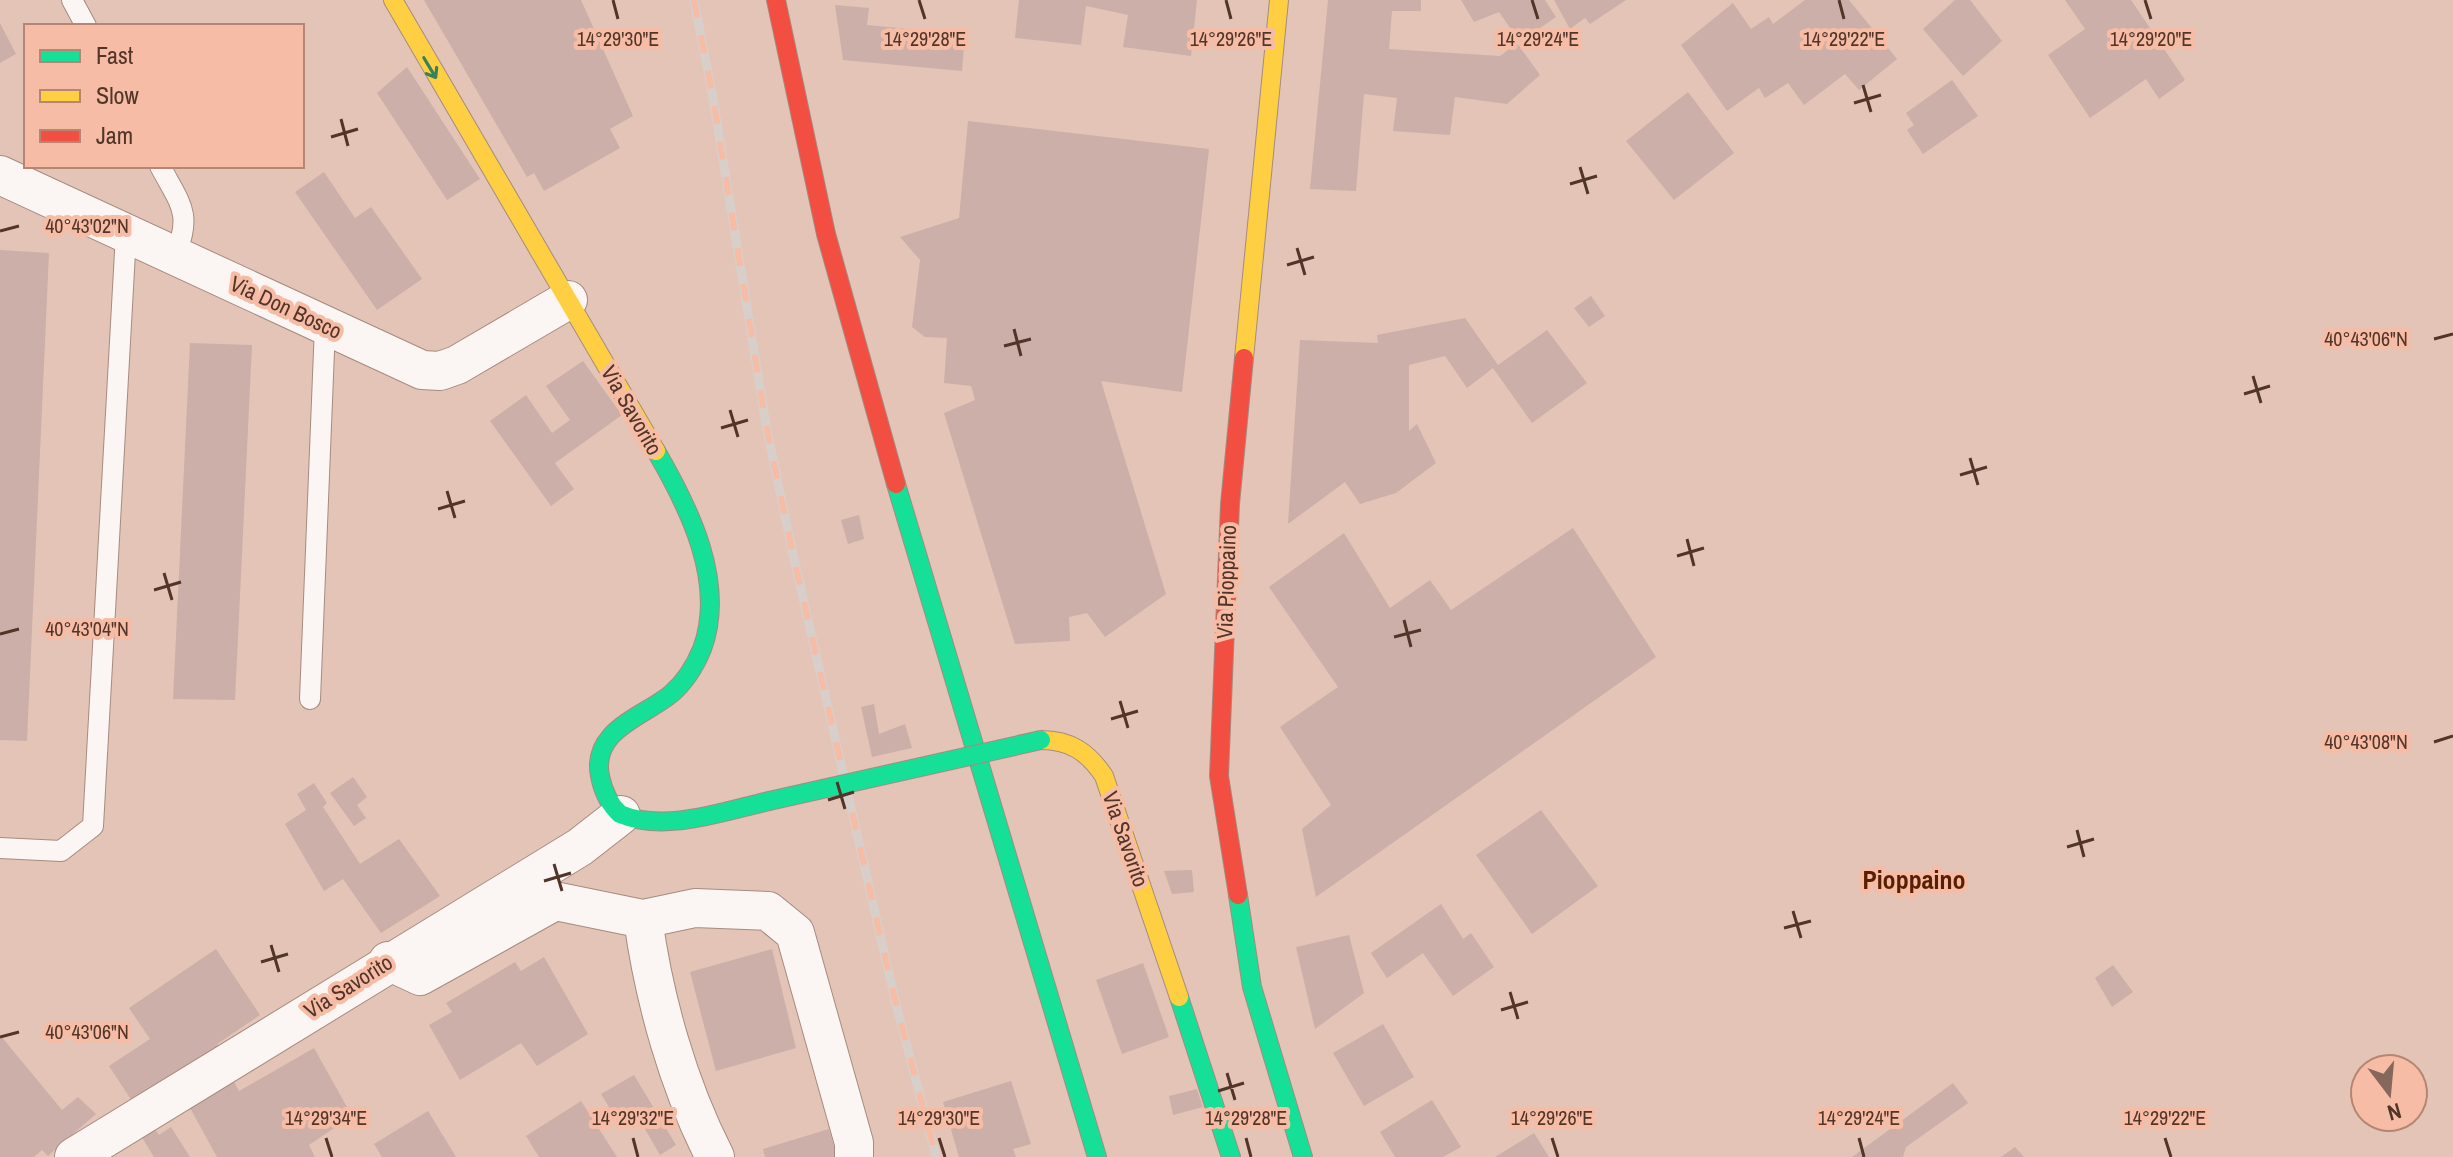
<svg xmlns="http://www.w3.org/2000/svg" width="2453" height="1157" font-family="'Archivo Narrow',sans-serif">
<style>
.building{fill:#ccafa8}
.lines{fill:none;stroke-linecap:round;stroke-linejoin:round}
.lane-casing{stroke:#a58b80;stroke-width:22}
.street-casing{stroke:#a58b80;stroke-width:40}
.fast-casing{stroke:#a58b80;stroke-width:20}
.slow-casing{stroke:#a58b80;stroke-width:20}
.jam-casing{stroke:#a58b80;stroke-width:20}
.lane{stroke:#fbf6f4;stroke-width:20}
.street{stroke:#fbf6f4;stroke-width:38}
.fast{stroke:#16e098;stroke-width:18}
.slow{stroke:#ffcf43;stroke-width:18}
.jam{stroke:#f24e42;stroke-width:18}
.rail-casing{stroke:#d8ceca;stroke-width:9}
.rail{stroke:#f6bca5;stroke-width:6;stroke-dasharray:18;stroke-linecap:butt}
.fast-bridge-casing{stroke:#a58b80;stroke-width:20;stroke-linecap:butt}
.fast-bridge{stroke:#16e098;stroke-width:18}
.oneway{stroke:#37825b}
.ticks{fill:none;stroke:#523529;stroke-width:3}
.labels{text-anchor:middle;stroke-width:8;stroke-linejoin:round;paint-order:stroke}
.street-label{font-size:22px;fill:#523529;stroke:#f6bca5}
.quarter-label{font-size:26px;font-weight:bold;fill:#591f03;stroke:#f6bca5}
.ticks-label{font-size:20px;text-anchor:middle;fill:#523529;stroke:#f6bca5;stroke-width:8;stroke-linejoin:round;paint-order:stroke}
</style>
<rect width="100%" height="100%" fill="#e4c4b7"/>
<!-- building -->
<g class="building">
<polygon points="424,0 581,0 633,116 610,129 620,148 544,191 534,173 527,177"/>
<polygon points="1019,0 1197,0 1191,56 1123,47 1128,15 1086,6 1081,45 1015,38"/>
<polygon points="1328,0 1421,0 1421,11 1392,11 1389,49 1500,56 1517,43 1540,75 1507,104 1455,97 1450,135 1393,131 1397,98 1364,94 1356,191 1310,189"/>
<polygon points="1461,0 1545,0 1556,17 1520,42 1499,12 1474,22"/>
<polygon points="1554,0 1626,0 1590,24 1585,18 1570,29"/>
<polygon points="1805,0 1849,0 1897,59 1859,90 1845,74 1804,105 1788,83 1765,98 1759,88 1727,111 1681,45 1733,3 1751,29 1769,17 1773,24"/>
<polygon points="1955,0 1970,0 2002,41 1963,76 1923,29"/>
<polygon points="2065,0 2131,0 2185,80 2159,99 2146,79 2090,118 2048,55 2085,29"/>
<polygon points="835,5 869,8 867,25 965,34 962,71 843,60"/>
<polygon points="0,23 16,54 0,63"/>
<polygon points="407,67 480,179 447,200 377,93"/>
<polygon points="1952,80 1978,116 1923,154 1907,130 1914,125 1906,113"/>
<polygon points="1688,92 1734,153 1674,200 1626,141"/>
<polygon points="968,121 1209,149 1182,392 1101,381 1166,594 1105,637 1087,613 1069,617 1070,641 1015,644 944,413 975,400 971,386 944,383 947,338 925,337 912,327 920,260 900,237 959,218"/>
<polygon points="324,172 355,218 371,207 422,279 377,310 295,192"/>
<polygon points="0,250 49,253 27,741 0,740"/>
<polygon points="1591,296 1605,316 1589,327 1574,308"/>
<polygon points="1465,318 1498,365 1547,330 1587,383 1532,423 1493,368 1467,388 1445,356 1409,365 1409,431 1417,424 1436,463 1396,493 1360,504 1345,482 1288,524 1300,340 1378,343 1377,335"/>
<polygon points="190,343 252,345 235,700 173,699"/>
<polygon points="583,361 622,415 555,463 574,489 551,506 490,421 526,395 552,433 570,420 546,386"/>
<polygon points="859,515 864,539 848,544 841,520"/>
<polygon points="1573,528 1656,657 1316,897 1302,829 1331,805 1280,727 1338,687 1269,587 1344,533 1390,608 1430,580 1451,610"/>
<polygon points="874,704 879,734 905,724 912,748 872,757 861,707"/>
<polygon points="353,777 367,797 357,805 366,818 354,826 330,793"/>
<polygon points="314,783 327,803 323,807 360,864 399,839 440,896 381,933 343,879 324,891 285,824 306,810 297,794"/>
<polygon points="1541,810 1598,886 1532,934 1476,855"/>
<polygon points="1192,870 1194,892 1172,894 1164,871"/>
<polygon points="1441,904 1463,939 1471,933 1494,967 1453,996 1423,953 1387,978 1371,953"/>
<polygon points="1349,935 1364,993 1315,1029 1296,947"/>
<polygon points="216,949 260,1015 217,1044 219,1047 132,1101 109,1066 150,1039 129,1008"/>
<polygon points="772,949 796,1048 716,1071 690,972"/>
<polygon points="544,957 588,1034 537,1066 521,1043 460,1080 429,1025 452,1012 446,1003 515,962 521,971"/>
<polygon points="1143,963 1169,1037 1122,1054 1096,980"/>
<polygon points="2113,965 2133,992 2112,1007 2095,978"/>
<polygon points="1383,1024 1414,1077 1364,1106 1333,1053"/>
<polygon points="0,1035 62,1110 78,1097 96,1114 48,1156 42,1150 34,1157 0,1157"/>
<polygon points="314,1048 352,1116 309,1145 315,1157 217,1157 190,1108 233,1080 239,1091"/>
<polygon points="634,1075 676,1145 660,1155 634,1110 617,1120 601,1094"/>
<polygon points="1011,1081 1031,1144 1013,1149 1016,1157 959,1157 943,1102"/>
<polygon points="1953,1083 1968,1103 1906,1147 1903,1157 1852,1157"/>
<polygon points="1197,1089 1203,1107 1173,1115 1169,1096"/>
<polygon points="1432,1100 1461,1147 1443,1157 1395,1157 1380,1132"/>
<polygon points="581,1101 617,1157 539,1157 526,1136"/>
<polygon points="428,1111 456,1157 382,1157 374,1144"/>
<polygon points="150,1122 159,1135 171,1127 190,1157 154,1157 138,1131"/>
<polygon points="829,1129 837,1157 765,1157 763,1149"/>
<polygon points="1534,1133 1549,1157 1495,1157"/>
<polygon points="2015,1147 2024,1157 2001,1157"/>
</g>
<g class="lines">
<!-- lane casing -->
<g class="lane-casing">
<g id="lane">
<polyline points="72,0 86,26"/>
<path d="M160,166c20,38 33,47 15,90"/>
<polyline points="310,699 325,326"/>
<polyline points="0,848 61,851 93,826 126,234"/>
</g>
</g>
<!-- street casing -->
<g class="street-casing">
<g id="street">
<polyline points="0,175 422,370 440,371 457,365 568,300"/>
<path d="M643,919c11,80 35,166 72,238"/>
<polyline points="388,961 420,976 555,901 643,919 695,908 768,911 795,933 854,1143 854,1157"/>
<polyline points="74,1157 580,847 621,815"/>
</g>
</g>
<!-- fast casing -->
<g class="fast-casing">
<g id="fast">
<path d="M656,451c32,55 71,131 46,198 -7,17 -17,33 -31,45 -28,23 -80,36 -71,82 3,15 9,28 20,38 45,19 104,-3 149,-13"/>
<polyline points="896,484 1097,1157"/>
<polyline points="1238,895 1252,987 1303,1157"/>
<polyline points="1179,997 1231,1157"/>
</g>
</g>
<!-- slow casing -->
<g class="slow-casing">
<g id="slow">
<polyline points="393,0 656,451"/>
<polyline points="1244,358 1279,0"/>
<path d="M1041,740c29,0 47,12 63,36l75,221"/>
</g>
</g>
<!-- jam casing -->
<g class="jam-casing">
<g id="jam">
<polyline points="776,0 826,234 896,484"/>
<polyline points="1238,895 1219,776 1230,504 1244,358"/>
</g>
</g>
<!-- lane -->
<use href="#lane" class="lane"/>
<!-- street -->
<use href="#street" class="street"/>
<!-- fast -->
<use href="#fast" class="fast"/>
<!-- slow -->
<use href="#slow" class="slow"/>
<!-- jam -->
<use href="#jam" class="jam"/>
<!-- rail casing -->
<g class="rail-casing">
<polyline id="rail" points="694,0 713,98 766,425 792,550 895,1000 936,1157"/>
</g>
<!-- rail -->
<use href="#rail" class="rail"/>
<!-- fast-bridge casing -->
<g class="fast-bridge-casing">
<polyline id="fast-bridge" points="769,801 1041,740"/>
</g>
<!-- fast-bridge -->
<use href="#fast-bridge" class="fast-bridge"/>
</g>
<!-- one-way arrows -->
<defs><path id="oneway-shaft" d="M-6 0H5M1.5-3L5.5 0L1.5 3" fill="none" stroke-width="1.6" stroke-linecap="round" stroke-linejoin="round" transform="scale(2)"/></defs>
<use class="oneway" href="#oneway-shaft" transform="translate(430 68) rotate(59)"/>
<!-- ticks -->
<path class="ticks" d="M613,0l5,19M919,0l6,19M1226,0l5,19M1532,0l6,19M1839,0l5,19M2145,0l6,19M1863,85l8,27M1854,103l27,-8M341,119l7,27M331,137l27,-8M1580,167l8,27M1570,184l27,-8M0,231l19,-5M1297,248l8,27M1287,265l27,-8M1014,329l7,27M2434,339l19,-5M1004,346l27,-7M2253,376l8,27M2244,394l26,-8M730,410l8,27M721,428l27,-8M1970,458l8,27M1960,475l27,-8M447,491l8,27M438,509l27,-8M1687,539l7,27M1677,556l27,-8M164,573l8,27M154,590l27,-8M1404,620l7,27M0,634l19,-5M1394,637l27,-7M1120,701l8,27M1111,719l27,-8M2434,742l19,-6M837,782l8,27M828,800l26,-8M2077,830l7,27M2067,847l27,-8M554,864l8,27M544,881l27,-8M1793,911l8,27M1784,928l27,-7M271,945l8,27M261,962l27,-8M1510,992l8,27M1501,1010l27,-8M0,1037l19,-5M1227,1073l8,27M1218,1091l26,-8M326,1138l6,19M633,1138l5,19M939,1138l6,19M1246,1138l5,19M1552,1138l6,19M1859,1138l5,19M2165,1138l6,19"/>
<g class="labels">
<!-- street labels -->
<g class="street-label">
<text transform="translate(286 307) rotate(25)" y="8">Via Don Bosco</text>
<text transform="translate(632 410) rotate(60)" y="8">Via Savorito</text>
<text transform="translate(1226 582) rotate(-88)" y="8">Via Pioppaino</text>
<text transform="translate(1126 839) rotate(71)" y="8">Via Savorito</text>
<text transform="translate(348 986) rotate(-32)" y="8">Via Savorito</text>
</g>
<!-- quarter labels -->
<g class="quarter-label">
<text x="1914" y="889">Pioppaino</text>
</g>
</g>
<g class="ticks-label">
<text x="618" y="46">14°29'30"E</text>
<text x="925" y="46">14°29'28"E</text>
<text x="1231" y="46">14°29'26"E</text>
<text x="1538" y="46">14°29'24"E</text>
<text x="1844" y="46">14°29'22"E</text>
<text x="2151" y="46">14°29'20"E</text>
<text x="87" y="233">40°43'02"N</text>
<text x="2366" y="346">40°43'06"N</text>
<text x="87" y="636">40°43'04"N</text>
<text x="2366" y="749">40°43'08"N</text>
<text x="87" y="1039">40°43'06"N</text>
<text x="326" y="1125">14°29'34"E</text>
<text x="633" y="1125">14°29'32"E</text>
<text x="939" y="1125">14°29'30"E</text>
<text x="1246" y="1125">14°29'28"E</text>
<text x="1552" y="1125">14°29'26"E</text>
<text x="1859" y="1125">14°29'24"E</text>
<text x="2165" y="1125">14°29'22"E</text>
</g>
<!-- legend -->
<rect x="24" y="24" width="280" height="144" fill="#f6bca5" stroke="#b48673" stroke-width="2"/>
<rect x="40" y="50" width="40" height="12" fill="#16e098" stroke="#b48673" stroke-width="2"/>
<text x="96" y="64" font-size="24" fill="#523529">Fast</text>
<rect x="40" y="90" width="40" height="12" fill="#ffcf43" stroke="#b48673" stroke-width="2"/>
<text x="96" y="104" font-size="24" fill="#523529">Slow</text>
<rect x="40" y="130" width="40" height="12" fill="#f24e42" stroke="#b48673" stroke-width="2"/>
<text x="96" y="144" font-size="24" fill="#523529">Jam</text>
<!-- north arrow -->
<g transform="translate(2389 1093) rotate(164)"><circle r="38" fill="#f6bca5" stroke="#b48673" stroke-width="2"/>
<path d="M0-6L14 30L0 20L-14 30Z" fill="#85675b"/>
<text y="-12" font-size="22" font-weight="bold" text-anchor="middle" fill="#523529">N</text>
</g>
</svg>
